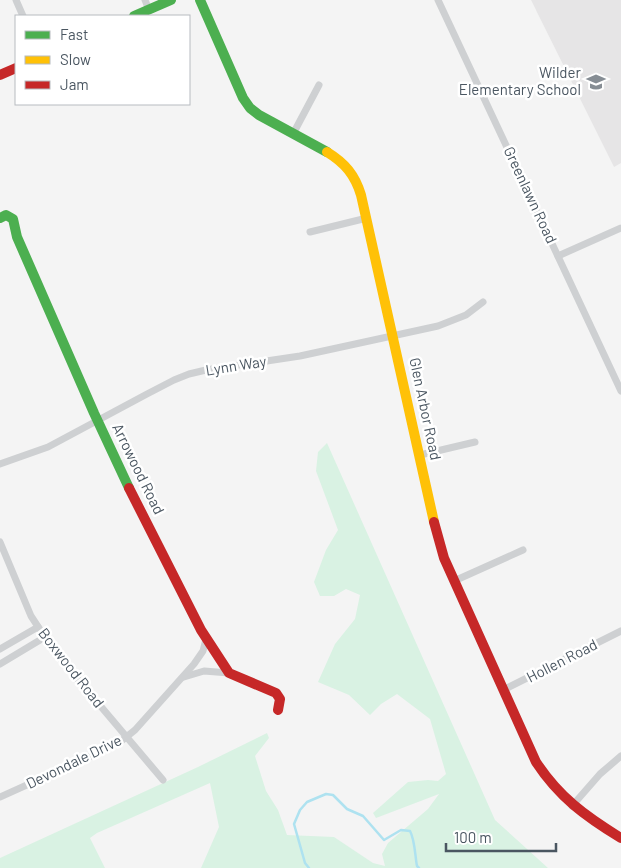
<svg xmlns="http://www.w3.org/2000/svg" width="621" height="868" font-family="Barlow,sans-serif">
<style>
.education{fill:#e6e5e6}
.green{fill:#d9f2e3}
.lines{fill:none;stroke-linecap:round;stroke-linejoin:round}
.stream{stroke:#aee2f0;stroke-width:2.5}
.street{stroke:#ced0d2;stroke-width:7}
.fast{stroke:#4caf50;stroke-width:10}
.slow{stroke:#ffc107;stroke-width:10}
.jam{stroke:#c62828;stroke-width:10}
.labels{text-anchor:middle;stroke-width:5;stroke-linejoin:round;paint-order:stroke}
.poi-label{font-size:15px;fill:#4a5661;stroke:#fff;text-anchor:end}
.street-label{font-size:15px;fill:#4a5661;stroke:#fff}
</style>
<rect width="100%" height="100%" fill="#f4f4f4"/>
<!-- education -->
<polygon class="education" points="531,0 621,0 621,163 614,167"/>
<!-- green -->
<polygon class="green" points="327,443 495,820 548,868 201,868 219,827 210,783 97,833 90,838 105,868 0,868 0,858 198,767 267,733 269,738 255,756 266,791 278,810 287,835 334,837 373,863 385,866 382,854 388,843 428,809 439,794 376,818 373,813 408,782 428,780 438,781 446,774 430,719 397,694 381,704 370,715 349,695 318,682 335,644 355,619 360,595 346,589 334,596 320,596 314,582 326,550 338,530 316,471 318,452"/>
<g class="lines">
<!-- stream -->
<path class="stream" d="M309,868l-4,-5 -11,-39 6,-14 7,-8 19,-8 7,1 14,14 16,7 21,24 17,-10 9,1c5,9 5,25 7,35l2,2"/>
<!-- street -->
<g class="street">
<polyline points="16,0 23,16"/>
<polyline points="145,0 149,10"/>
<polyline points="438,0 621,391"/>
<polyline points="293,134 319,85"/>
<polyline points="310,232 367,218"/>
<polyline points="558,256 621,228"/>
<polyline points="420,455 475,442"/>
<polyline points="0,464 48,447 147,394 174,380 189,374 206,370 300,356 438,326 466,315 483,302"/>
<polyline points="0,542 31,616 54,651 163,780"/>
<polyline points="454,581 523,550"/>
<polyline points="0,649 38,627"/>
<polyline points="0,664 45,637"/>
<polyline points="184,677 204,671 229,673"/>
<polyline points="503,690 621,631"/>
<polyline points="0,797 91,756 120,742 135,730 194,664 203,651 206,639"/>
<polyline points="572,806 600,774 621,756"/>
</g>
<!-- fast -->
<g class="fast">
<polyline points="200,0 243,98 250,108 259,115 327,152"/>
<polyline points="134,16 171,0"/>
<polyline points="0,218 6,215 13,219 17,237 94,413 129,488"/>
</g>
<!-- slow -->
<path class="slow" d="M327,152c18,11 28,23 34,43l73,327"/>
<!-- jam -->
<g class="jam">
<polyline points="0,75 16,68"/>
<polyline points="129,488 201,630 229,673 276,693 280,699 278,710"/>
<path d="M434,522l10,36 92,204c23,35 49,54 85,76"/>
</g>
</g>
<!-- icons -->
<defs>
<g id="school-bare" transform="scale(1.5)"><path d="M0-5L7-2L0 1L-7-2ZM-4 1L0 2.5L4 1V4Q0 6-4 4Z" fill="#868d94" stroke="#fff" stroke-width="2.5" paint-order="stroke"/></g>
</defs>
<g fill-rule="evenodd">
<use href="#school-bare" x="596" y="82"/>
</g>
<g class="labels">
<!-- poi labels -->
<g class="poi-label">
<text x="581" y="78">Wilder<tspan x="581" dy="17">Elementary School</tspan></text>
</g>
<!-- street labels -->
<g class="street-label">
<text transform="translate(530 195) rotate(65)" y="5">Greenlawn Road</text>
<text transform="translate(236 366) rotate(-9)" y="5">Lynn Way</text>
<text transform="translate(425 409) rotate(78)" y="5">Glen Arbor Road</text>
<text transform="translate(138 469) rotate(64)" y="5">Arrowood Road</text>
<text transform="translate(562 661) rotate(-27)" y="5">Hollen Road</text>
<text transform="translate(71 668) rotate(52)" y="5">Boxwood Road</text>
<text transform="translate(74 762) rotate(-26)" y="5">Devondale Drive</text>
</g>
</g>
<!-- legend -->
<rect x="15" y="15" width="175" height="90" fill="#ffffff" stroke="#b7bbc0"/>
<rect x="25" y="31" width="25" height="8" fill="#4caf50" stroke="#b7bbc0"/>
<text x="60" y="40" font-size="15" fill="#4a5661">Fast</text>
<rect x="25" y="56" width="25" height="8" fill="#ffc107" stroke="#b7bbc0"/>
<text x="60" y="65" font-size="15" fill="#4a5661">Slow</text>
<rect x="25" y="81" width="25" height="8" fill="#c62828" stroke="#b7bbc0"/>
<text x="60" y="90" font-size="15" fill="#4a5661">Jam</text>
<!-- scale -->
<path d="M446 843v8h110v-8" fill="none" stroke="#4a5661" stroke-width="2.5"/>
<text x="454" y="843" font-size="15" fill="#4a5661" stroke="#ffffff" stroke-width="4" paint-order="stroke">100 m</text>
</svg>
